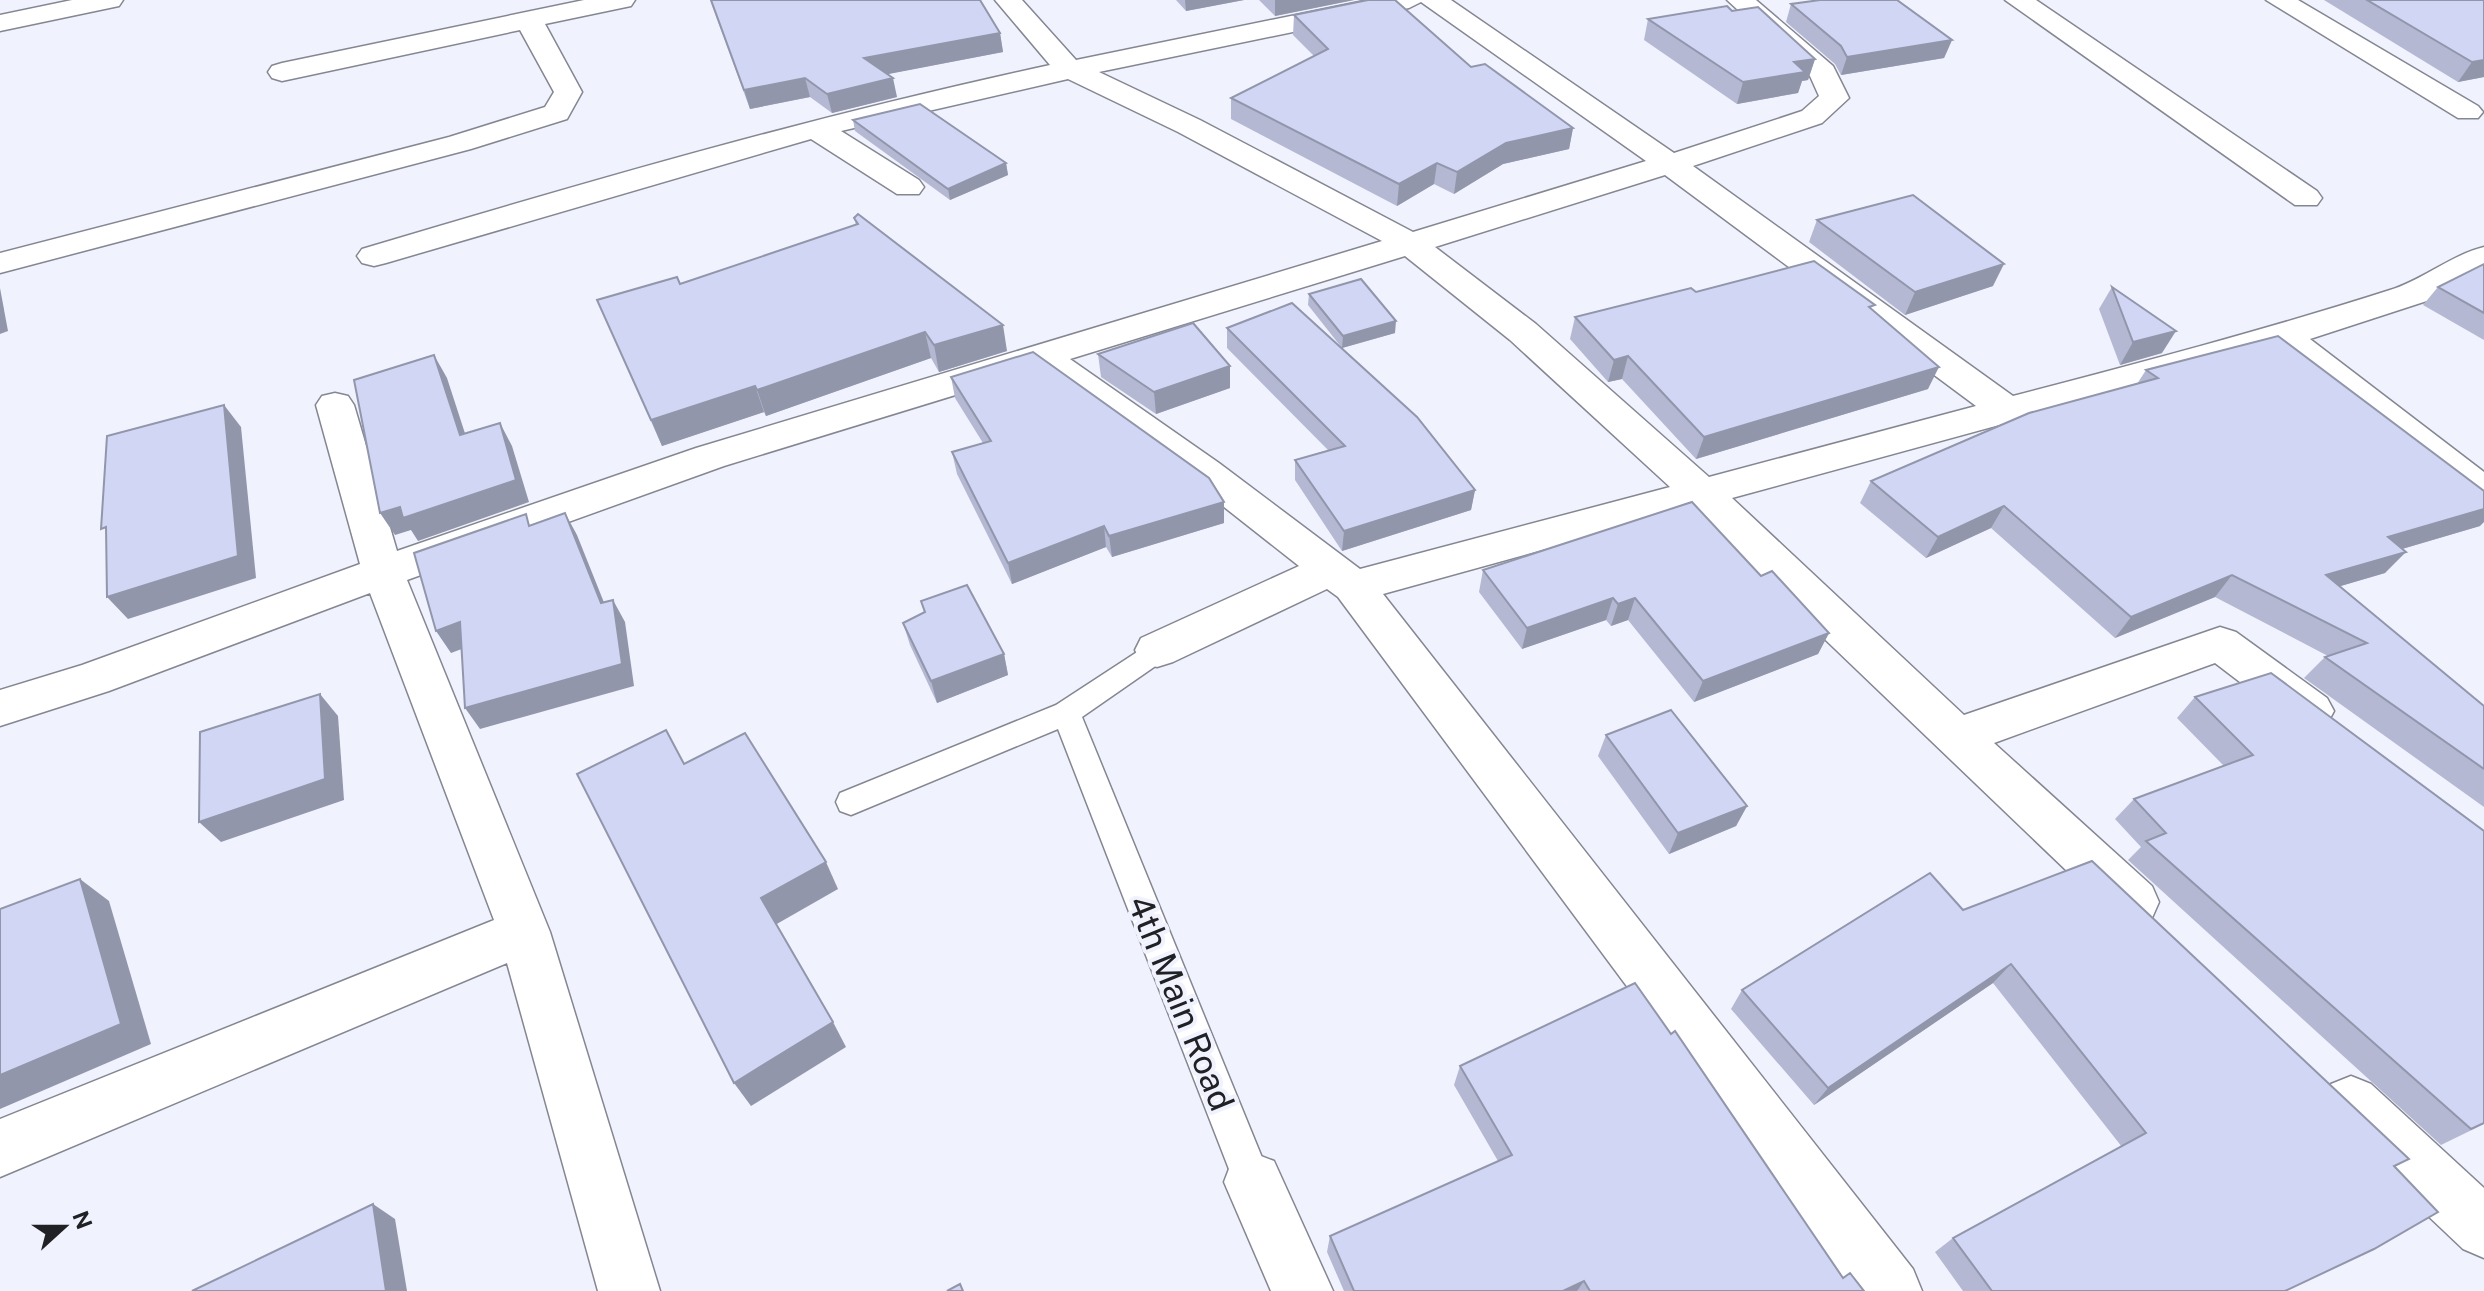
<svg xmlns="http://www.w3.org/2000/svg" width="2484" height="1291" font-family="'Public Sans',sans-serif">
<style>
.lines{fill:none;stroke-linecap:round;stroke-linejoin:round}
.service-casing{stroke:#848691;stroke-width:3}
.minor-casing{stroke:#848691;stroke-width:3}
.service{fill:#fff;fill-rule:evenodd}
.minor{fill:#fff;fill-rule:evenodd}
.wall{fill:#b4b8d2}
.shaded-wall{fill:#9296ab}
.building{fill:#d1d6f4;stroke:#9296ab;stroke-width:2}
.labels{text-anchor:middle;stroke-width:8;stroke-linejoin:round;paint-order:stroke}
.near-street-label{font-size:34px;fill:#202125;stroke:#f0f2fe}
</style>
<rect width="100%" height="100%" fill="#f0f2fe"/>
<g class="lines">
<!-- service casing -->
<g class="service-casing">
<polygon id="service" points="1157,639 1167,642 1171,650 1167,658 1082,717 1272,1182 1266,1195 1253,1201 1240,1195 1234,1182 1058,729 851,815 840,811 836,802 840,793 1056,705"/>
</g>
<!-- minor casing -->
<g class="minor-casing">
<g id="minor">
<polygon points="72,0 123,0 119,6 0,31 0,15"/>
<polygon points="584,0 635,0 631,6 545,24 582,92 567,119 471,149 0,273 0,253 449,137 545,107 554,92 520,30 282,81 272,78 268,72 272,66 282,63"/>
<path d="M995,0h27l54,60 293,-60h82l223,153 128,-42 17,-15 -9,-20 -83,-76h29l77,66 16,32 -27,25 -129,43 320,230c126,-33 252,-66 377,-106 33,-10 61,-35 94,-43v24l-45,26 -129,42 174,133v35l-14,-4 -193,-154 -545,149 232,217 256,-88 16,5 91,66 7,13 -7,13 -16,5 -16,-5 -80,-61 -221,80 158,143 7,16 -7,16 -18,7 -18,-7 -306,-293 -116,-117 -311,86 530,675 9,22h-69l-515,-694 -11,-8 -154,73 -16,5 -16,-5 -6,-12 6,-12 158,-72 -108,-85 -154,-111 -313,96 -317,114 143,352 110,359h-62l-91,-328 -507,214v-58l494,-199 -124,-327 -261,98 -109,35v-36l82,-25 278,-101 -44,-159 6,-9 13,-3 13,3 6,9 43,146 299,-103 686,-207 -204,-109 -110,-53 -227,52 78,49 5,7 -5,7h-22l-86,-55 -425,124 -12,3 -12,-3 -5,-7 5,-7c228,-68 455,-134 688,-184zM1421,2l225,159 -233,71 -213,-112 -101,-48 310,-64zM1665,175l311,231 -267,71 -173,-153 -101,-77zM1405,256l105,84 160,147 -310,82 -141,-106 -149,-104z"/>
<polygon points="2005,0 2036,0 2317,191 2322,198 2317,205 2295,205"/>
<polygon points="2266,0 2298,0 2478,106 2483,112 2478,118 2458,118"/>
<polygon points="2351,1076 2371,1084 2484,1188 2484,1258 2463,1249 2331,1124 2323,1104 2331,1084"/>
<polygon points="1253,1153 1274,1161 1333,1291 1271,1291 1224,1182 1232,1161"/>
</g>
</g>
<!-- service -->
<use href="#service" class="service"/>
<!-- minor -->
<use href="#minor" class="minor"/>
</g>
<!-- wall -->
<g class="wall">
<polygon points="710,0 980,0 1000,33 1003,52 887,74 897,97 832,113 810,97 750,109"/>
<polygon points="1176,0 1244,0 1186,11"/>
<polygon points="1259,0 1354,0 1275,16"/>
<polygon points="2324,0 2484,0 2484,77 2458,82"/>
<polygon points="1791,4 1952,40 1944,58 1841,75 1835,64 1786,22"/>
<polygon points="1732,11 1815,59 1808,80 1802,81 1798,93 1737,104 1644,40 1648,19"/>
<polygon points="1294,15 1471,67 1573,128 1569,149 1503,164 1454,194 1434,184 1397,206 1231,119 1231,98 1314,56 1293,35"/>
<polygon points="853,120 1006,163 1008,175 950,200 855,131"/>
<polygon points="854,218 1007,351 939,372 931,358 766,416 764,412 662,446 597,300 680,284 856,225"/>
<polygon points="1817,220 1993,286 1905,315 1809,242"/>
<polygon points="2484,264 2484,340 2423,305 2438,287"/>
<polygon points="2112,287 2162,353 2120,365 2099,309"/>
<polygon points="1696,292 1873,310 1928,389 1696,459 1622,379 1608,382 1570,339 1575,317"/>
<polygon points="1309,294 1395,333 1342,348 1308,305"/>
<polygon points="1227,328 1475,490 1471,510 1342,551 1295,480 1295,460 1328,450 1227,348"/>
<polygon points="1098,354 1230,366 1230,388 1156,414 1101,377"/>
<polygon points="2146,370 2480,526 2402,549 2385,573 2340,586 2484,706 2484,807 2304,678 2325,657 2328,656 2215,597 2115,638 1991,528 1926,558 1860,503 1871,481 2137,384"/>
<polygon points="951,377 1224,502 1224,523 1112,557 1106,547 1012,584 957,474 952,452 983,443 955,398"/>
<polygon points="1483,570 1761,576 1829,633 1818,654 1694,702 1628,620 1611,626 1606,620 1522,649 1479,592"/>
<polygon points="921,601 1004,654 1008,675 937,703 910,645 903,623 924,612"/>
<polygon points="2195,697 2484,831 2484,1124 2441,1145 2128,860 2141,847 2115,819 2134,799 2224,766 2177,718"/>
<polygon points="1606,735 1747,806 1736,826 1669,854 1598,756"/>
<polygon points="1963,910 2409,1159 2395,1167 2285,1291 1963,1291 1935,1252 1953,1238 2122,1147 1993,983 1814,1105 1731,1009 1742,990"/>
<polygon points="1460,1066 1843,1278 1864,1291 1344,1291 1327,1252 1330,1236 1498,1161 1454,1085"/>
</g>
<!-- shaded-wall -->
<g class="shaded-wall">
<polygon points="1185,0 1244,0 1186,11"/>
<polygon points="1275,0 1354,0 1275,16"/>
<polygon points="1000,33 1003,52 868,78 864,58"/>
<polygon points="1952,40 1944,58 1841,75 1847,57"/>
<polygon points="1815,59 1808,80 1802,81 1798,93 1737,104 1743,82 1794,62"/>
<polygon points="2484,60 2484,77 2458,82 2472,62"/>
<polygon points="805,78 810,97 750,109 744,90"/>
<polygon points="893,78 897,97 832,113 827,94"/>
<polygon points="1573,128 1569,149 1503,164 1454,194 1457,172 1506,143"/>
<polygon points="1006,163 1008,175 950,200 948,189"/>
<polygon points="1437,163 1434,184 1397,206 1399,184"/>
<polygon points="2004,264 1993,286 1905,315 1915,292"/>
<polygon points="0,288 8,331 0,334"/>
<polygon points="1396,321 1395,333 1342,348 1343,336"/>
<polygon points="1003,325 1007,351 939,372 934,345"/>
<polygon points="2176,331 2162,353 2120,365 2133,342"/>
<polygon points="925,332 931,358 766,416 757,390"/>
<polygon points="434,355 447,378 473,458 460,435"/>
<polygon points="1628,356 1622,379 1608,382 1614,360"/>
<polygon points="1230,366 1230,388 1156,414 1154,392"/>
<polygon points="1939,367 1928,389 1696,459 1704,437"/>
<polygon points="755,386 764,412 662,446 651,420"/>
<polygon points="224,405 241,427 256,578 128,619 107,597"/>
<polygon points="500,423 512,446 529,502 418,541 411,530 395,535 380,513"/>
<polygon points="1475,490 1471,510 1342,551 1344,531"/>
<polygon points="1224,502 1224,523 1112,557 1109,536"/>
<polygon points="2004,506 1991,528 1926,558 1938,537"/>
<polygon points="2484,509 2484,522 2480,526 2368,559 2388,537"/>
<polygon points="565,513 577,535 613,625 601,603"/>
<polygon points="1104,526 1106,547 1012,584 1008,563"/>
<polygon points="2406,552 2385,573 2307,596 2326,575"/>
<polygon points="2232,575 2215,597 2115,638 2131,617"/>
<polygon points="1613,598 1606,620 1522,649 1527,628"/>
<polygon points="1635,598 1628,620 1611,626 1618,604"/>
<polygon points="613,600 625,622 634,686 480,729 465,708"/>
<polygon points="460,622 475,644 451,653 436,631"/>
<polygon points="1829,633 1818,654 1694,702 1703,681"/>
<polygon points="1004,654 1008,675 937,703 931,681"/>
<polygon points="320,694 338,716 344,800 221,842 199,822"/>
<polygon points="1747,806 1736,826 1669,854 1678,833"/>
<polygon points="826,862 838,889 775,925 761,898"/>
<polygon points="80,879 109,901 151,1044 0,1109 0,1075"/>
<polygon points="2011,964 1993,983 1814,1105 1828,1088"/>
<polygon points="833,1022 846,1047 751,1106 734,1083"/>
<polygon points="373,1204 395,1219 407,1291 386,1291"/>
<polygon points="1584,1281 1577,1291 1563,1291"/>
</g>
<!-- building -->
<g class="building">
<polygon points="711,0 980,0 1000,33 864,58 893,78 827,94 805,78 744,90"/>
<polygon points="1368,0 1395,0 1471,67 1485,64 1573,128 1506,143 1457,172 1437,163 1399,184 1231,98 1328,49 1294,15"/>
<polygon points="1820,0 1897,0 1952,40 1847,57 1841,46 1791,4"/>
<polygon points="2367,0 2484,0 2484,60 2472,62"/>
<polygon points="1727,6 1732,11 1758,7 1815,59 1794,62 1805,72 1743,82 1648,19"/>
<polygon points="920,104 1006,163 948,189 853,120"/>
<polygon points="1913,195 2004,264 1915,292 1817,220"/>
<polygon points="858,214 1003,325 934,345 925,332 757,390 755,386 651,420 597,300 677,277 680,284 858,224 854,218"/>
<polygon points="1814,261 1875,305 1869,307 1939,367 1704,437 1628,356 1614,360 1575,317 1691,288 1696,292"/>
<polygon points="2484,264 2484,313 2438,287"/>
<polygon points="1361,279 1396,321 1343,336 1309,294"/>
<polygon points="2112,287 2176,331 2133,342"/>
<polygon points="1292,303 1417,417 1475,490 1344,531 1295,460 1345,446 1227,328"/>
<polygon points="1193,323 1230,366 1154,392 1098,354"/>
<polygon points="2278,336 2484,491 2484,509 2388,537 2406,552 2326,575 2484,706 2484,769 2325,657 2367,643 2232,575 2131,617 2004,506 1938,537 1871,481 2029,413 2158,378 2146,370"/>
<polygon points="1033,352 1209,478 1224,502 1109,536 1104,526 1008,563 952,452 991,441 951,377"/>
<polygon points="434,355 460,435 500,423 516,480 403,518 400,507 380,513 354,380"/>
<polygon points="224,405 238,556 107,597 106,527 101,529 107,436"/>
<polygon points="1692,502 1761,576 1772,571 1829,633 1703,681 1635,598 1618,604 1613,598 1527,628 1483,570"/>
<polygon points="565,513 601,603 613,600 622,664 465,708 460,622 436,631 414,553 526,514 529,526"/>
<polygon points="967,585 1004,654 931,681 903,623 925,612 921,601"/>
<polygon points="2271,673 2484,831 2484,1123 2471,1129 2146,841 2166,833 2134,799 2253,755 2195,697"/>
<polygon points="320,694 325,779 199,822 200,732"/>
<polygon points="1671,710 1747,806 1678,833 1606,735"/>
<polygon points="666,730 684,764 745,733 826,862 761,898 833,1022 734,1083 577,774"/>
<polygon points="2092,861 2409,1159 2394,1166 2438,1212 2374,1249 2285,1291 1992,1291 1953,1238 2146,1133 2011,964 1828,1088 1742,990 1930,873 1963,910"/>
<polygon points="80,879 121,1024 0,1075 0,909"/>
<polygon points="1635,983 1671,1034 1675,1031 1843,1278 1850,1273 1864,1291 1590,1291 1584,1281 1563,1291 1354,1291 1330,1236 1512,1155 1460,1066"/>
<polygon points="373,1204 386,1291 192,1291"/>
<polygon points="960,1284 963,1291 947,1291"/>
</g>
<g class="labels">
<!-- near-street labels -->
<g class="near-street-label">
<text transform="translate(1181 1003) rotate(68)" y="12">4th Main Road</text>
</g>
</g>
<!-- north arrow -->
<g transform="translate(64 1227) rotate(69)" stroke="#f0f2fe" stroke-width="6" paint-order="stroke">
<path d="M0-6L14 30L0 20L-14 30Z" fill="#202125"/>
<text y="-12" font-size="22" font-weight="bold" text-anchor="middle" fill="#202125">N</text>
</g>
</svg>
